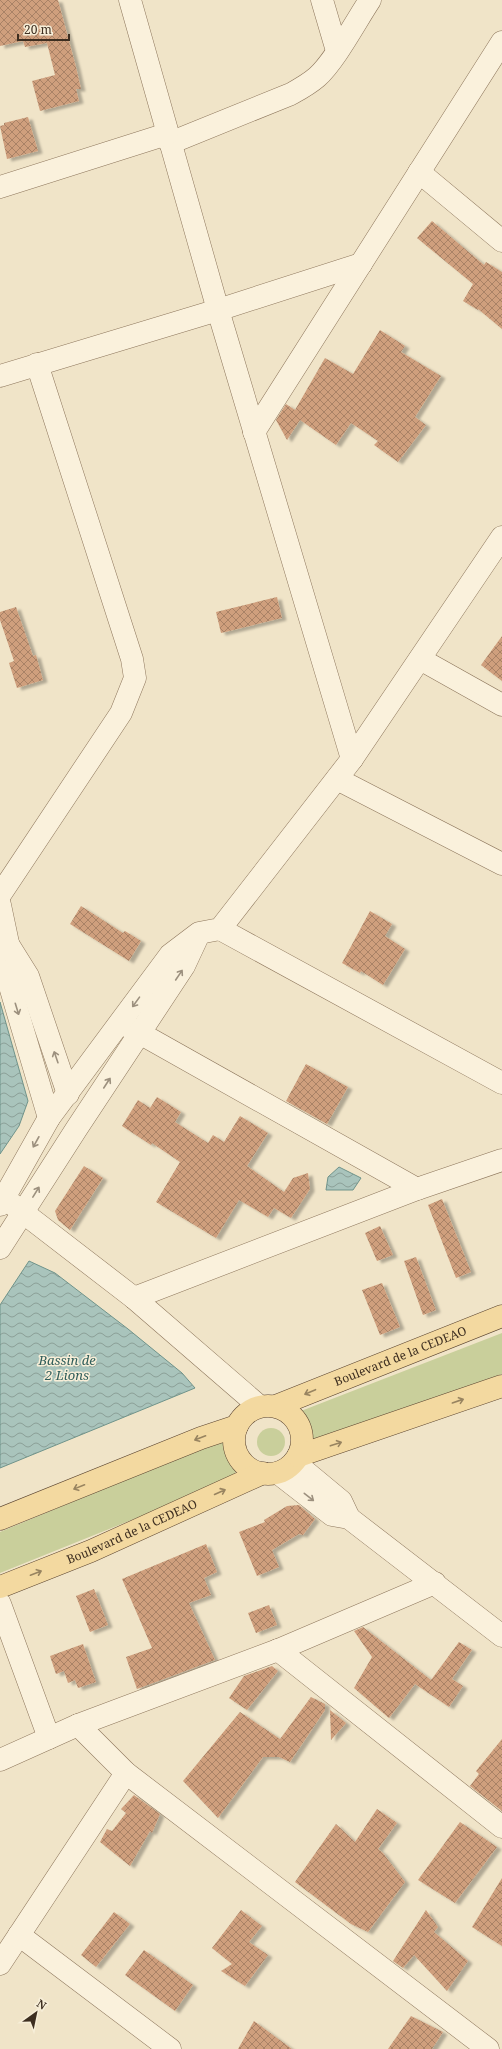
<svg xmlns="http://www.w3.org/2000/svg" width="502" height="2049" font-family="'Noto Serif',serif">
<style>
.garden{fill:#c9cf9b}
.water{fill:url(#water-waves);stroke:#6f938a}
.building{fill:url(#building-cross-hatch);filter:url(#shadow)}
.lines{fill:none;stroke-linecap:round;stroke-linejoin:round}
.minor-casing{stroke:#8d765c;stroke-width:23}
.major-casing{stroke:#5b4430;stroke-width:23}
.minor{stroke:#faf1dc;stroke-width:22}
.major{stroke:#f3d9a0;stroke-width:22}
.oneway{stroke:#9c907e}
.oneway2{stroke:#988460}
.labels{text-anchor:middle;stroke-width:3;stroke-linejoin:round;paint-order:stroke}
.street-label{font-size:12px;fill:#3d2e20;stroke:#f7eed8}
.water-label{font-size:13px;font-style:italic;fill:#2f5d5a;stroke:#f7eed8}
</style>
<defs>
<pattern id="water-waves" width="16" height="10" patternUnits="userSpaceOnUse"><rect width="16" height="10" fill="#a9c4bc"/><path d="M0 5q4-4 8 0t8 0" fill="none" stroke="#8ba098"/></pattern>
<pattern id="building-cross-hatch" width="8" height="8" patternUnits="userSpaceOnUse"><rect width="8" height="8" fill="#cf9f7d"/><path d="M0 0l8 8M0 8l8-8" fill="none" stroke="#a98266"/></pattern>
<filter id="shadow"><feDropShadow dx="4.5" dy="2.5" stdDeviation="1" flood-color="#0004"/></filter>
</defs>
<rect width="100%" height="100%" fill="#f0e4c8"/>
<!-- garden -->
<g class="garden">
<polygon points="502,1333 502,1374 313,1444 311,1433 301,1411"/>
<circle cx="271" cy="1442" r="14"/>
<polygon points="223,1439 226,1444 230,1458 236,1467 235,1476 191,1496 0,1573 0,1532"/>
</g>
<!-- water -->
<g class="water">
<polygon points="0,1002 28,1101 19,1126 0,1154"/>
<polygon points="339,1167 361,1178 353,1190 326,1190 328,1177"/>
<polygon points="29,1261 55,1273 128,1329 182,1373 195,1388 0,1468 0,1305"/>
</g>
<!-- building -->
<g class="building">
<polygon points="0,0 58,0 76,67 81,89 76,89 79,101 40,111 32,81 55,75 47,43 25,47 23,41 0,46"/>
<polygon points="28,117 38,151 7,159 0,126 4,125 4,123"/>
<polygon points="432,221 484,265 486,262 502,272 502,329 478,309 478,310 463,301 473,284 417,238"/>
<polygon points="380,330 405,346 401,352 441,376 415,417 426,425 398,462 374,445 378,441 351,423 336,445 300,420 287,440 276,420 286,404 295,410 325,358 353,374"/>
<polygon points="277,597 282,618 221,633 216,612"/>
<polygon points="16,607 33,656 36,655 43,680 17,688 9,663 14,661 0,620 0,612"/>
<polygon points="502,636 502,681 481,665"/>
<polygon points="81,906 123,933 125,931 141,941 129,961 70,924"/>
<polygon points="370,911 392,924 385,936 405,949 383,985 361,971 360,973 342,963"/>
<polygon points="306,1064 348,1087 327,1124 286,1101"/>
<polygon points="157,1097 181,1112 175,1122 208,1143 213,1135 224,1142 240,1116 268,1133 247,1166 284,1192 293,1178 308,1173 310,1189 291,1218 274,1208 268,1217 239,1200 216,1238 156,1202 180,1162 152,1143 151,1145 122,1126 138,1100 150,1108"/>
<polygon points="84,1166 103,1178 70,1230 58,1220 55,1211"/>
<polygon points="442,1199 471,1272 456,1278 428,1205"/>
<polygon points="380,1226 393,1255 377,1261 365,1233"/>
<polygon points="416,1257 436,1310 423,1315 404,1261"/>
<polygon points="382,1283 400,1327 380,1335 362,1290"/>
<polygon points="299,1505 315,1519 303,1535 299,1534 272,1550 279,1567 257,1576 239,1532 265,1522 264,1520 287,1506"/>
<polygon points="206,1544 217,1572 204,1578 211,1595 189,1603 215,1660 137,1689 126,1657 152,1648 122,1579"/>
<polygon points="94,1589 108,1625 90,1632 76,1596"/>
<polygon points="269,1605 277,1625 256,1633 248,1613"/>
<polygon points="363,1627 431,1680 459,1642 472,1650 452,1679 463,1686 449,1707 415,1684 389,1718 354,1688 372,1657 354,1631"/>
<polygon points="83,1644 96,1682 78,1688 75,1680 68,1683 64,1671 56,1674 50,1656"/>
<polygon points="272,1666 278,1671 247,1710 229,1698 244,1676"/>
<polygon points="311,1697 325,1704 325,1710 290,1762 279,1757 263,1757 218,1818 183,1781 240,1712 280,1739"/>
<polygon points="330,1710 346,1723 331,1740"/>
<polygon points="502,1739 502,1811 470,1786 479,1774 476,1771"/>
<polygon points="134,1795 160,1814 152,1833 150,1831 130,1866 100,1842 107,1829 112,1831 126,1813 121,1809"/>
<polygon points="377,1809 397,1823 378,1849 383,1853 405,1882 368,1932 351,1924 295,1882 336,1824 355,1842"/>
<polygon points="460,1822 497,1847 455,1903 418,1880"/>
<polygon points="502,1878 502,1946 472,1927"/>
<polygon points="241,1910 262,1926 249,1942 268,1955 245,1986 221,1971 232,1964 212,1948"/>
<polygon points="426,1910 438,1927 434,1932 468,1961 447,1991 414,1955 403,1968 393,1961"/>
<polygon points="114,1912 130,1924 96,1967 81,1955"/>
<polygon points="144,1950 193,1985 175,2011 125,1975"/>
<polygon points="411,2016 443,2032 432,2049 388,2049"/>
<polygon points="254,2021 292,2049 238,2049"/>
</g>
<g class="lines">
<!-- minor casing -->
<g class="minor-casing">
<g id="minor">
<polyline points="130,0 218,310 352,759"/>
<polyline points="322,0 337,51"/>
<path d="M170,143l121,-49c9,-5 18,-10 26,-17 18,-16 39,-56 53,-77"/>
<polyline points="419,172 502,241"/>
<polyline points="0,187 167,134"/>
<polyline points="0,376 218,310 361,264"/>
<polyline points="254,432 502,42"/>
<polyline points="420,659 502,705"/>
<polyline points="337,779 502,864"/>
<polyline points="0,895 121,713 135,678 132,659 37,364"/>
<polyline points="0,905 8,943 9,983 49,1118"/>
<polyline points="220,929 502,1083"/>
<polyline points="8,944 28,976 68,1094"/>
<polyline points="127,1026 417,1189"/>
<polyline points="12,1204 134,1298 259,1406"/>
<polyline points="0,1205 49,1118 170,955 199,933 220,929 352,759 502,537"/>
<polyline points="0,1248 77,1128 184,966 198,936"/>
<polyline points="134,1298 417,1189 502,1160"/>
<polyline points="294,1462 341,1501 349,1518"/>
<polyline points="278,1473 332,1515 349,1518 502,1636"/>
<polyline points="0,1604 49,1738"/>
<polyline points="278,1650 502,1827"/>
<polyline points="78,1725 126,1773 488,2049"/>
<polyline points="0,1760 78,1725 278,1650 435,1583"/>
<polyline points="19,1935 170,2049"/>
<polyline points="0,1964 126,1773"/>
</g>
</g>
<!-- major casing -->
<g class="major-casing">
<g id="major">
<path id="s1" d="M276,1406l226,-90"/>
<circle cx="268" cy="1440" r="34"/>
<polyline points="298,1456 502,1386"/>
<polyline points="0,1519 201,1438 237,1426"/>
<path id="s2" d="M0,1587l91,-36 172,-78"/>
</g>
</g>
<!-- minor -->
<use href="#minor" class="minor"/>
<!-- major -->
<use href="#major" class="major"/>
</g>
<!-- one-way arrows -->
<defs><path id="oneway-shaft" d="M-6 0H5M1.5-3L5.5 0L1.5 3" fill="none" stroke-width="1.6" stroke-linecap="round" stroke-linejoin="round"/></defs>
<g class="oneway">
<use href="#oneway-shaft" transform="translate(179 975) rotate(-56)"/>
<use href="#oneway-shaft" transform="translate(136 1002) rotate(126)"/>
<use href="#oneway-shaft" transform="translate(17 1009) rotate(73)"/>
<use href="#oneway-shaft" transform="translate(56 1057) rotate(-109)"/>
<use href="#oneway-shaft" transform="translate(107 1083) rotate(-57)"/>
<use href="#oneway-shaft" transform="translate(36 1142) rotate(119)"/>
<use href="#oneway-shaft" transform="translate(36 1192) rotate(-58)"/>
<use href="#oneway-shaft" transform="translate(309 1497) rotate(38)"/>
</g>
<g class="oneway2">
<use href="#oneway-shaft" transform="translate(310 1392) rotate(157)"/>
<use href="#oneway-shaft" transform="translate(458 1401) rotate(-19)"/>
<use href="#oneway-shaft" transform="translate(200 1438) rotate(159)"/>
<use href="#oneway-shaft" transform="translate(336 1444) rotate(-18)"/>
<use href="#oneway-shaft" transform="translate(79 1487) rotate(158)"/>
<use href="#oneway-shaft" transform="translate(220 1492) rotate(-24)"/>
<use href="#oneway-shaft" transform="translate(36 1573) rotate(-21)"/>
</g>
<g class="labels">
<!-- street labels -->
<g class="street-label">
<text dy="4" stroke="none"><textPath href="#s1" startOffset="134">Boulevard de la CEDEAO</textPath></text>
<text dy="4" stroke="none"><textPath href="#s2" startOffset="143">Boulevard de la CEDEAO</textPath></text>
</g>
<!-- water labels -->
<g class="water-label">
<text x="67" y="1365">Bassin de<tspan x="67" dy="15">2 Lions</tspan></text>
</g>
</g>
<!-- north arrow -->
<g transform="translate(36 2013) rotate(33)" stroke="#f7eed8" stroke-width="3" paint-order="stroke">
<path d="M0-3L7 15L0 10L-7 15Z" fill="#3d2e20"/>
<text y="-6" font-size="11" font-weight="bold" text-anchor="middle" fill="#3d2e20">N</text>
</g>
<!-- scale -->
<path d="M18 34v6h51v-6" fill="none" stroke="#3d2e20" stroke-width="2"/>
<text x="24" y="34" font-size="12" fill="#3d2e20" stroke="#f7eed8" stroke-width="3" paint-order="stroke">20 m</text>
</svg>
